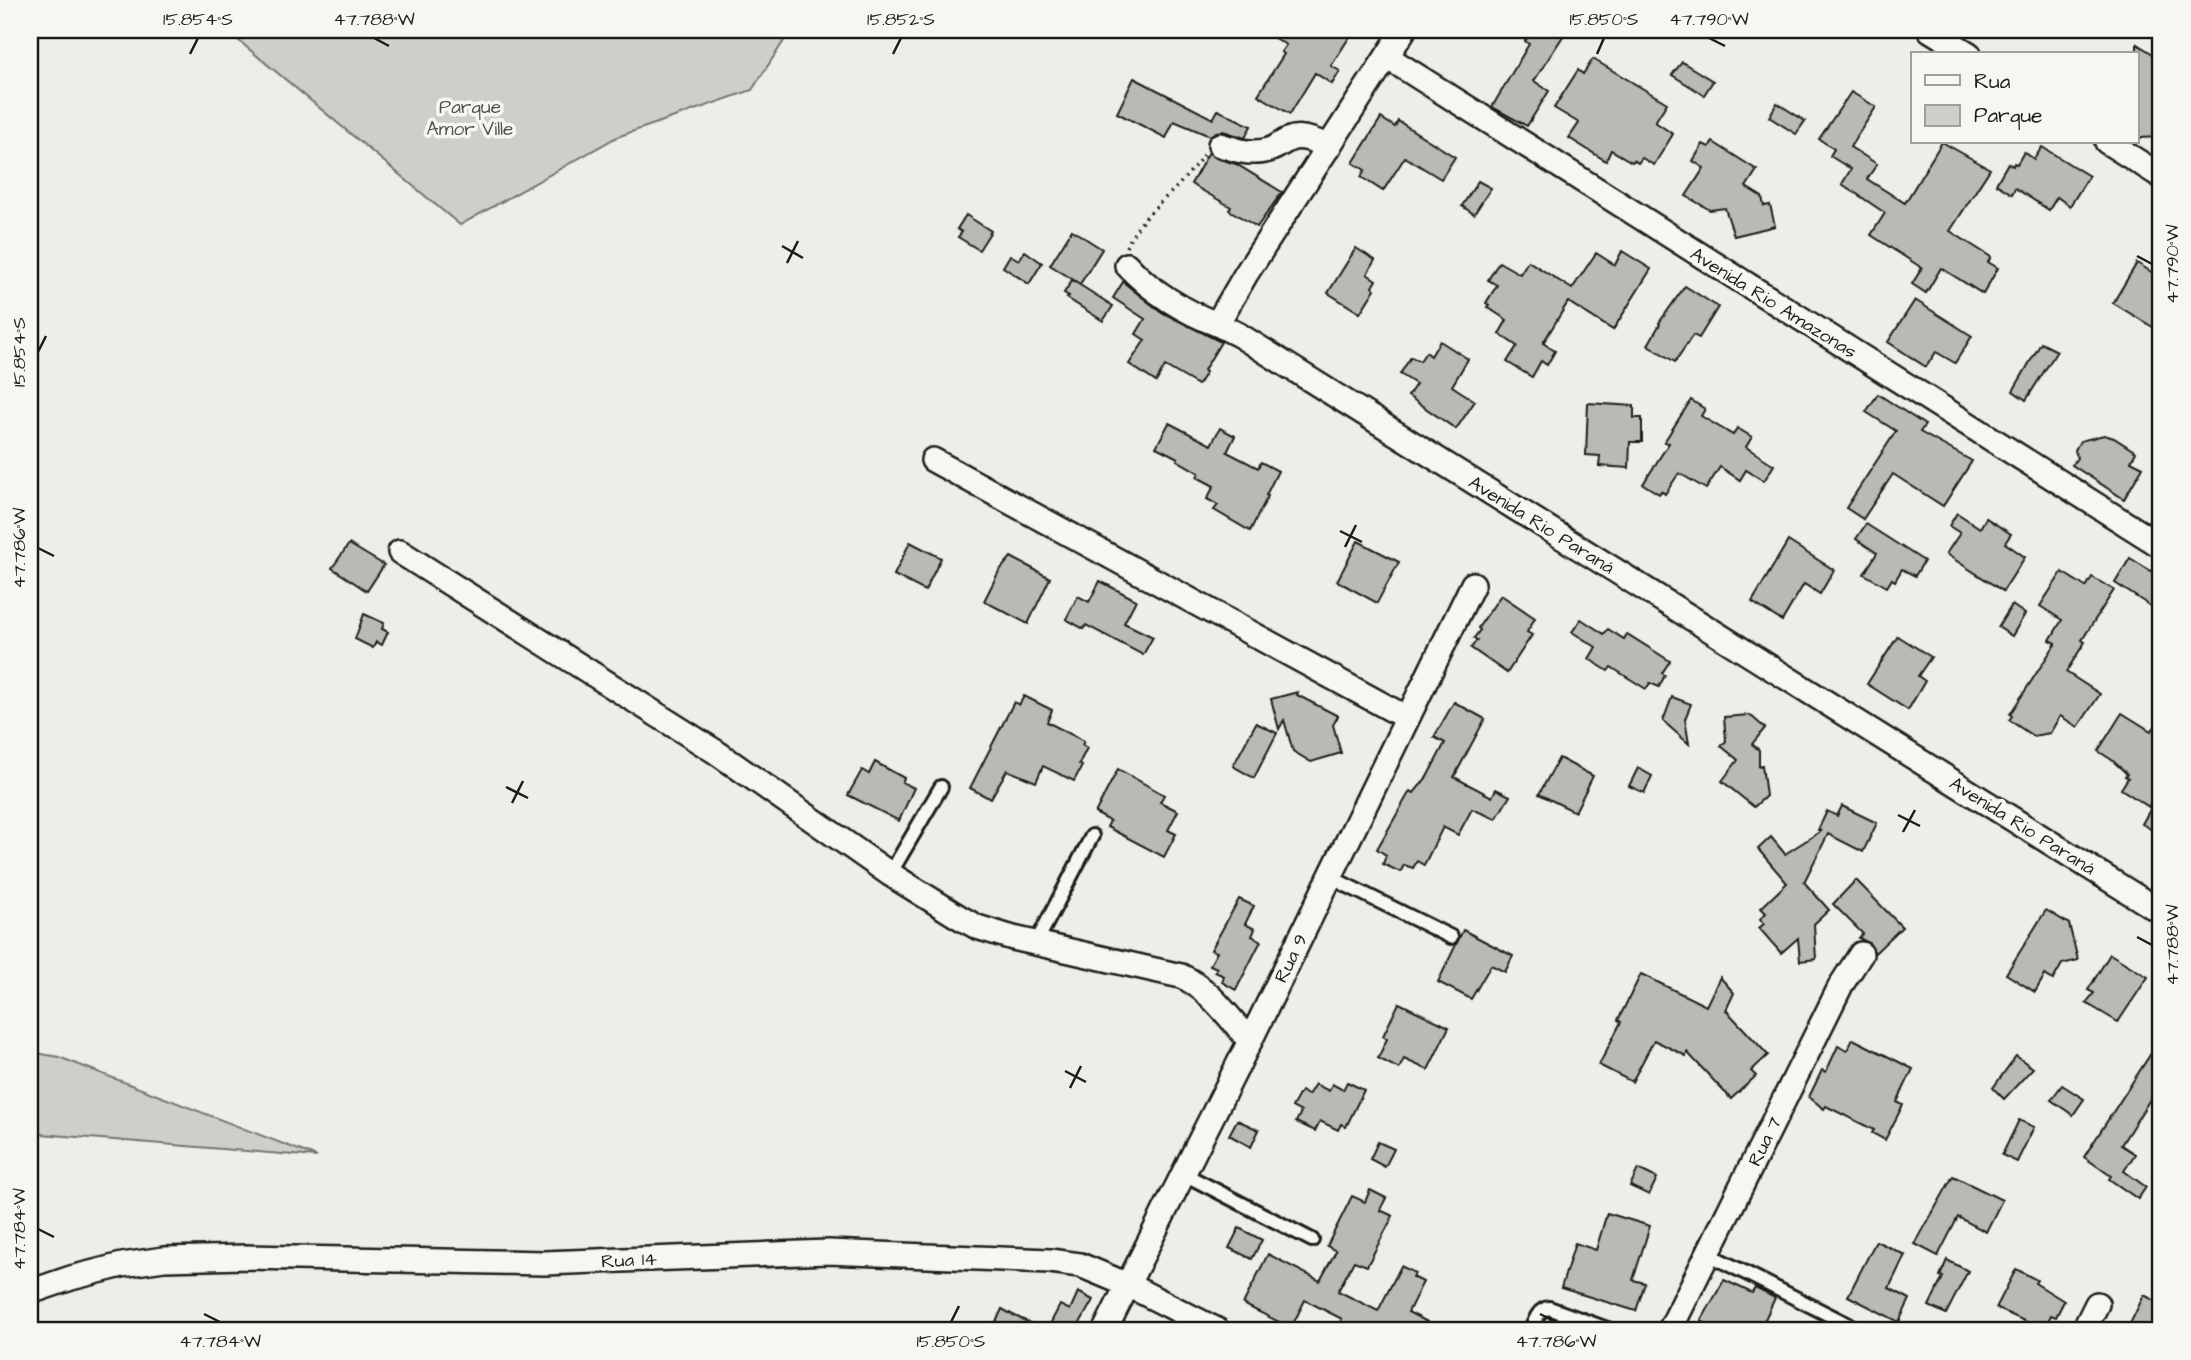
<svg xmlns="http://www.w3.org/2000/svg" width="2191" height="1360" font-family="'Architects Daughter',sans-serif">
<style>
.green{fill:#cececb;stroke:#757574;stroke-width:2}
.building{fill:#b9b9b6;stroke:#1c1c1c;stroke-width:2}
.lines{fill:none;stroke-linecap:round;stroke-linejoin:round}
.lane-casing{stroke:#1c1c1c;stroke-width:18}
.street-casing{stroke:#1c1c1c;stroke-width:28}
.path{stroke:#1c1c1c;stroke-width:3.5;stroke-dasharray:2 5;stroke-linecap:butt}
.lane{stroke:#f6f6f2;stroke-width:12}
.street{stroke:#f6f6f2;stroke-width:23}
.ticks{fill:none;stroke:#1c1c1c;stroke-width:2.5}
.labels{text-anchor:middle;stroke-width:7;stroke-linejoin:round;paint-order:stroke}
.park-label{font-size:19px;fill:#515151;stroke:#f6f6f2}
.street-label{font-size:19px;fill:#1c1c1c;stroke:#f6f6f2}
.neatline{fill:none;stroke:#1c1c1c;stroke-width:2.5}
.ticks-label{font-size:18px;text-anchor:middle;fill:#1c1c1c}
</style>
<rect width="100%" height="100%" fill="#edede9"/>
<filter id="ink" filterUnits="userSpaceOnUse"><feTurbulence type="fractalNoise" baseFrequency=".0143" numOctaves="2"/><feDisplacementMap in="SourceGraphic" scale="14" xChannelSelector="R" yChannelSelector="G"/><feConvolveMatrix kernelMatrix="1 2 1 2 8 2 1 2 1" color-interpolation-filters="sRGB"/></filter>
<g filter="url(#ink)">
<!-- green -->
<g class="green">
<polygon points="226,30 791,30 752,90 617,137 460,225"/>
<polygon points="30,1052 59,1057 317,1157 30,1133"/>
</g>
<!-- building -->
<g class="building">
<polygon points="1261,30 1354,30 1331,66 1340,71 1332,84 1315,73 1290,114 1258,95 1284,54 1281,52 1286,45"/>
<polygon points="1533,30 1567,30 1534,81 1549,91 1527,126 1492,107 1529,44 1525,41"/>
<polygon points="2137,44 2161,59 2161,137 2137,138"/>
<polygon points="1593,59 1667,103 1655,122 1673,134 1654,165 1642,158 1638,163 1634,160 1632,162 1611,150 1606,161 1569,138 1579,123 1554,108 1578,70 1583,74"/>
<polygon points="1682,62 1713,81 1704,95 1672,75"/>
<polygon points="1134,78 1213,119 1218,110 1251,126 1245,138 1223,131 1216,132 1210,136 1174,121 1166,138 1117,113"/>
<polygon points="1851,92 1876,107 1850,147 1877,164 1867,179 1905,203 1942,142 1990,169 1950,231 1991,257 1988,262 1998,268 1983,294 1941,268 1926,293 1912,284 1922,268 1871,235 1885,213 1842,184 1851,169 1830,156 1834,149 1819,139"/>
<polygon points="1777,103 1805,121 1796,134 1769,117"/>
<polygon points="1381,118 1395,127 1398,121 1455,157 1441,179 1405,157 1383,191 1361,177 1365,170 1353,163"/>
<polygon points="1713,142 1757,170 1746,187 1762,197 1764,206 1770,205 1775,226 1734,236 1725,208 1710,210 1686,196 1704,168 1693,161 1703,144 1709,147"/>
<polygon points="2042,147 2089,176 2070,206 2057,197 2049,210 2015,188 2012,194 1996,184 2008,163 2013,166 2014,163 2017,164 2024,152 2034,159"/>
<polygon points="1209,152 1216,158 1236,164 1282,192 1257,227 1229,210 1231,207 1191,184"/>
<polygon points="1478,181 1491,188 1474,214 1462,206"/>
<polygon points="966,215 991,231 979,250 958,237 962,232 957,229"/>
<polygon points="1072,230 1102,249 1080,284 1050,265"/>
<polygon points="1356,248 1375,260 1367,274 1376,280 1372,287 1375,289 1360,313 1328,293"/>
<polygon points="1025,251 1042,263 1029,284 1003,267 1010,255 1019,260"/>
<polygon points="1622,251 1651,269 1613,330 1568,302 1543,343 1555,351 1547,365 1541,361 1532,377 1507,362 1517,346 1499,334 1507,320 1487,307 1489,305 1486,303 1497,285 1488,280 1499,262 1520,274 1528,261 1572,289 1596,253 1615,265"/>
<polygon points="2137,263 2161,278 2161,332 2113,303"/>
<polygon points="1072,280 1113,306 1103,321 1067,298 1069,296 1064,293"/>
<polygon points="1123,282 1161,312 1221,342 1204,370 1206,372 1198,385 1165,366 1156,382 1129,364 1145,340 1136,334 1145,319 1113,298"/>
<polygon points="1685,286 1718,307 1699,338 1693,335 1675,362 1648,345 1660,324 1659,323"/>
<polygon points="1915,300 1972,336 1955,363 1936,352 1926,367 1888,342"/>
<polygon points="1440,341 1468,359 1452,386 1475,401 1456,429 1408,396 1416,384 1400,374 1411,357 1420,361 1426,352 1431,356"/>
<polygon points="2041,343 2057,351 2026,400 2013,391"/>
<polygon points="1878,394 1925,425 1920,432 1972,461 1943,506 1893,474 1863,519 1846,508 1896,431 1866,412"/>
<polygon points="1691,400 1705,409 1701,416 1733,435 1737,428 1752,437 1746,447 1774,465 1764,481 1746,470 1740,480 1720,467 1706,489 1679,473 1665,494 1661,491 1659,494 1643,484 1669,443 1664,442"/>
<polygon points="1588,403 1634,406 1634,418 1642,418 1642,442 1630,442 1629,468 1599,466 1600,456 1586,455"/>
<polygon points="1169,423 1211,445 1220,428 1235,436 1227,452 1258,468 1261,462 1278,471 1266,495 1268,496 1250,531 1214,510 1218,505 1207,499 1214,486 1197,477 1199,473 1177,460 1178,458 1156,447"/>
<polygon points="2104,435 2114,438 2136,452 2131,461 2143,467 2124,499 2072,465 2077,458 2075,450 2080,441"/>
<polygon points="1957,513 1980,528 1986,518 2011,534 2005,543 2025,557 2003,591 1946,554 1960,533 1949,526"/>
<polygon points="1866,524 1924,561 1915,576 1902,569 1895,581 1892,579 1887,587 1864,574 1877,553 1856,539"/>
<polygon points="1358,541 1399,562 1377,603 1337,581"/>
<polygon points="1788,541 1834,570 1820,594 1804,584 1782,621 1752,602"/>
<polygon points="910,542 941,558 925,591 894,575"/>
<polygon points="349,544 384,565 367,591 332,568"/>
<polygon points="1011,557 1050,578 1028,624 984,601 999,571"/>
<polygon points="2130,558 2161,577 2161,613 2115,583"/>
<polygon points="2062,572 2086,587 2092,577 2114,590 2082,640 2085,642 2066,672 2100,694 2078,727 2060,716 2050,733 2033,736 2009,720 2012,716 2010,714 2056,643 2050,640 2062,620 2040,606"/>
<polygon points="1100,581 1136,600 1124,623 1153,637 1143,655 1086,625 1084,629 1066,619 1078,596 1089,602"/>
<polygon points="1501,595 1535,618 1527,632 1532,635 1507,673 1471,648 1477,640 1474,638 1480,630 1478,628"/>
<polygon points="2012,605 2025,614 2012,636 1998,627"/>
<polygon points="364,614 384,623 382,629 388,632 382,645 376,642 373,648 355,639"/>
<polygon points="1581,619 1604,634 1608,629 1624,639 1627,634 1670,661 1662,673 1665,675 1659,687 1650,683 1646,689 1611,667 1608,671 1589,659 1596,647 1572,632"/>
<polygon points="1898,636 1931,657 1918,676 1925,681 1908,710 1867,684"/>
<polygon points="1298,692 1297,695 1338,716 1333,725 1341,753 1311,762 1293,751 1284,720 1279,729 1271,699"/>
<polygon points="1024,696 1052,710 1047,722 1084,741 1082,745 1087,748 1079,764 1082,766 1074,781 1043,766 1036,782 1007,770 991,798 987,797 970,788 1014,702 1019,705"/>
<polygon points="1672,697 1691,704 1685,719 1689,744 1663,721"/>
<polygon points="1454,702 1485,719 1454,777 1492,797 1496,789 1510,796 1496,819 1472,809 1458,835 1443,827 1424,865 1417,861 1413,868 1404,865 1401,871 1398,871 1383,864 1386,855 1377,849 1410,791 1414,793 1427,777 1445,743 1434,737"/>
<polygon points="2122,713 2151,731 2161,721 2161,787 2149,807 2121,789 2128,778 2125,776 2127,774 2112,760 2098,751"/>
<polygon points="1750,715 1765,728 1752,744 1759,750 1759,766 1762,765 1766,796 1754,807 1722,781 1738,760 1721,746 1726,741 1724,717"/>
<polygon points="1256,723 1277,733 1254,778 1233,766"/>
<polygon points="1559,758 1593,776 1575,812 1539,794"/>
<polygon points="875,762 904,778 902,782 914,788 899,821 848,795 862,770 869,774"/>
<polygon points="1638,768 1652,776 1644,793 1629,786"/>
<polygon points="1118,769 1164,795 1160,802 1178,811 1168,830 1176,834 1164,857 1107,827 1110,821 1095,813"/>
<polygon points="2161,790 2161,835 2142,824"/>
<polygon points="1842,806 1877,823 1863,852 1828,834 1804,882 1829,910 1814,924 1816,959 1800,961 1798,938 1781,953 1759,928 1764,924 1760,919 1766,913 1761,908 1787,883 1758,849 1771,837 1785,854 1821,831 1818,830 1827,811 1837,816"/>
<polygon points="1856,880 1902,927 1875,953 1869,943 1859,938 1863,934 1833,904"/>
<polygon points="1239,899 1254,906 1245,924 1255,929 1252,936 1261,941 1236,990 1222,982 1224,976 1215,972 1217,968 1210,965 1217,952 1211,950"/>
<polygon points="2046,910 2069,924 2078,960 2062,964 2053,980 2045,975 2035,992 2006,974"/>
<polygon points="1463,930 1513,956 1505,972 1491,965 1471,999 1438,982"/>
<polygon points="2110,954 2148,977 2118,1022 2086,1003 2094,993 2088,990"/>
<polygon points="1641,974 1706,1006 1720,977 1734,993 1726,1010 1768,1055 1751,1071 1756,1076 1731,1099 1687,1052 1686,1056 1654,1040 1632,1082 1599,1065 1621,1022 1618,1020"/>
<polygon points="1399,1003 1449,1027 1428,1070 1404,1059 1399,1069 1378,1058 1387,1039 1383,1036"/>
<polygon points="2161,1038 2161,1082 2121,1145 2135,1154 2124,1171 2146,1187 2138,1199 2109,1179 2111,1176 2084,1157"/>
<polygon points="1853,1039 1913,1069 1897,1102 1903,1105 1885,1140 1872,1133 1874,1130 1826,1106 1824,1109 1809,1097 1822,1070 1826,1072 1838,1046 1847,1051"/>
<polygon points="2016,1056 2033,1068 2004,1099 1993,1088"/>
<polygon points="1347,1082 1364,1090 1346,1127 1341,1124 1338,1130 1320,1121 1315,1131 1296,1122 1301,1112 1292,1107 1301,1091 1308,1095 1315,1084 1329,1091 1332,1084 1343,1090"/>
<polygon points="2062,1085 2084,1099 2073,1115 2051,1100"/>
<polygon points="1237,1120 1259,1130 1251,1147 1229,1135"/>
<polygon points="2019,1120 2034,1127 2017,1162 2002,1155"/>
<polygon points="1378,1142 1394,1149 1385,1167 1370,1159"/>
<polygon points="1638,1169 1657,1178 1649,1195 1630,1186"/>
<polygon points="1953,1176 2002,1200 1986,1232 1958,1217 1938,1256 1915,1244"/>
<polygon points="1370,1190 1386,1198 1380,1210 1393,1216 1367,1266 1354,1261 1338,1291 1378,1311 1401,1266 1415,1273 1413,1277 1423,1282 1408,1312 1443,1330 1336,1330 1342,1319 1305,1300 1291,1328 1243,1304 1268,1254 1320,1281 1336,1251 1327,1246 1352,1196 1365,1202"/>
<polygon points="1607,1213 1650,1226 1633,1280 1645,1283 1636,1311 1561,1288 1575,1243 1596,1250"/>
<polygon points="1239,1228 1262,1240 1252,1259 1229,1248"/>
<polygon points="1876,1241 1905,1255 1889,1288 1910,1299 1899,1322 1848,1296"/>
<polygon points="1947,1260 1968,1271 1946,1314 1929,1306 1943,1277 1940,1276"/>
<polygon points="2016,1269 2037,1280 2035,1283 2064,1301 2056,1317 2051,1315 2044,1330 1996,1308"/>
<polygon points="1724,1280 1752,1293 1755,1288 1775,1298 1760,1330 1718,1330 1701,1321"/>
<polygon points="1078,1292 1093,1300 1076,1330 1047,1330 1060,1305 1070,1310"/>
<polygon points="2144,1295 2161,1304 2161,1330 2127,1330"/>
<polygon points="1002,1309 1013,1315 1044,1330 992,1330"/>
<polygon points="1551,1318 1585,1330 1557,1330 1547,1325"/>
</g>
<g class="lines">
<!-- lane casing -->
<g class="lane-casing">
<g id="lane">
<polyline points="890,874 941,787"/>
<polyline points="1330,877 1451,937"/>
<polyline points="1036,943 1092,836"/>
<polyline points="1184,1174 1312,1240"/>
<polyline points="1708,1254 1859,1330"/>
<path d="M1531,1330c4,-9 7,-21 18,-22l61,22"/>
</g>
</g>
<!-- street casing -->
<g class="street-casing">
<g id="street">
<polyline points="1404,30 1246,274 1217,324 1239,335 2161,912"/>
<polyline points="1930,30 1969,54"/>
<polyline points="1387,57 2161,546"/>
<polyline points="2107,142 2161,176"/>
<path d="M1220,145c11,3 22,8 34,7 36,0 26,-29 75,-5"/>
<path d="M1127,265c23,26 58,47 90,59"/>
<polyline points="933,460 1407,718"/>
<path d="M400,552l316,200 174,122 69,43 18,10 36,11 168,38c29,13 48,42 69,65"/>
<polyline points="30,1292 71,1278 122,1265 164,1259 245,1257 544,1263 828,1252 1050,1261 1080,1265 1128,1285 1217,1330"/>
<polyline points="1105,1330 1250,1041 1473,584"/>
<polyline points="1670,1330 1841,985 1861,954"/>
<polyline points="2084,1330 2097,1304"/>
</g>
</g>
<!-- path -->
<path class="path" d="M1126,247c12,-24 23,-33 41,-51 14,-12 25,-27 37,-41"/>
<!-- lane -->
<use href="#lane" class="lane"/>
<!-- street -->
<use href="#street" class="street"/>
</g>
</g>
<!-- ticks -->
<path class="ticks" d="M374,38l15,8M1709,38l16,8M190,54l8,-16M893,54l8,-16M1597,54l7,-16M782,246l21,12M2137,256l15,8M787,263l11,-22M38,352l8,-16M1340,531l22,11M1345,547l11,-22M38,548l16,8M506,787l22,11M512,803l11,-22M1898,815l22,11M1903,832l12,-22M2137,937l15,8M1065,1071l21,11M1070,1088l11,-22M38,1229l16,8M204,1314l16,8M1540,1314l16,8M951,1322l8,-16"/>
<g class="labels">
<!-- park labels -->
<g class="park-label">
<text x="470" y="113">Parque<tspan x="470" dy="22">Amor Ville</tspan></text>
</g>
<!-- street labels -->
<g class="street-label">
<text transform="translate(1774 302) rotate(32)" y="7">Avenida Rio Amazonas</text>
<text transform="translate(1542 524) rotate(32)" y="7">Avenida Rio Paraná</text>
<text transform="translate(2023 825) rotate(32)" y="7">Avenida Rio Paraná</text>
<text transform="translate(1290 958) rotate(-64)" y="7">Rua 9</text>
<text transform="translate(1764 1141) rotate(-64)" y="7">Rua 7</text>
<text transform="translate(629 1259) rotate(-3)" y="7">Rua 14</text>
</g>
</g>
<!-- margin -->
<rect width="2191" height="1360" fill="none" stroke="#f6f6f2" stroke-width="77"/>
<!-- legend -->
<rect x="1911" y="52" width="228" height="91" fill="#f6f6f2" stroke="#9f9f9c" stroke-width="2"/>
<rect x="1925" y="75" width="35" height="10" fill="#f6f6f2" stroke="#9f9f9c" stroke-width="2"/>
<text x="1974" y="88" font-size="21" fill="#1c1c1c">Rua</text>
<rect x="1925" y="105" width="35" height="21" fill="#cececb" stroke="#9f9f9c" stroke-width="2"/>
<text x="1974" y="122" font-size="21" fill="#1c1c1c">Parque</text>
<rect x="38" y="38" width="2114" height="1284" class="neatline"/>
<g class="ticks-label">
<text x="198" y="25">15.854°S</text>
<text x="374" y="25">47.788°W</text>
<text x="901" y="25">15.852°S</text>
<text x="1604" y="25">15.850°S</text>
<text x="1709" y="25">47.790°W</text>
<text transform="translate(2172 264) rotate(-90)" y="6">47.790°W</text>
<text transform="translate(19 352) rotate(-90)" y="6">15.854°S</text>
<text transform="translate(19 548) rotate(-90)" y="6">47.786°W</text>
<text transform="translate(2172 945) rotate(-90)" y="6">47.788°W</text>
<text transform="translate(19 1229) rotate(-90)" y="6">47.784°W</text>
<text x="220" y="1347">47.784°W</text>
<text x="951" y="1347">15.850°S</text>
<text x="1556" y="1347">47.786°W</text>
</g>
</svg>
